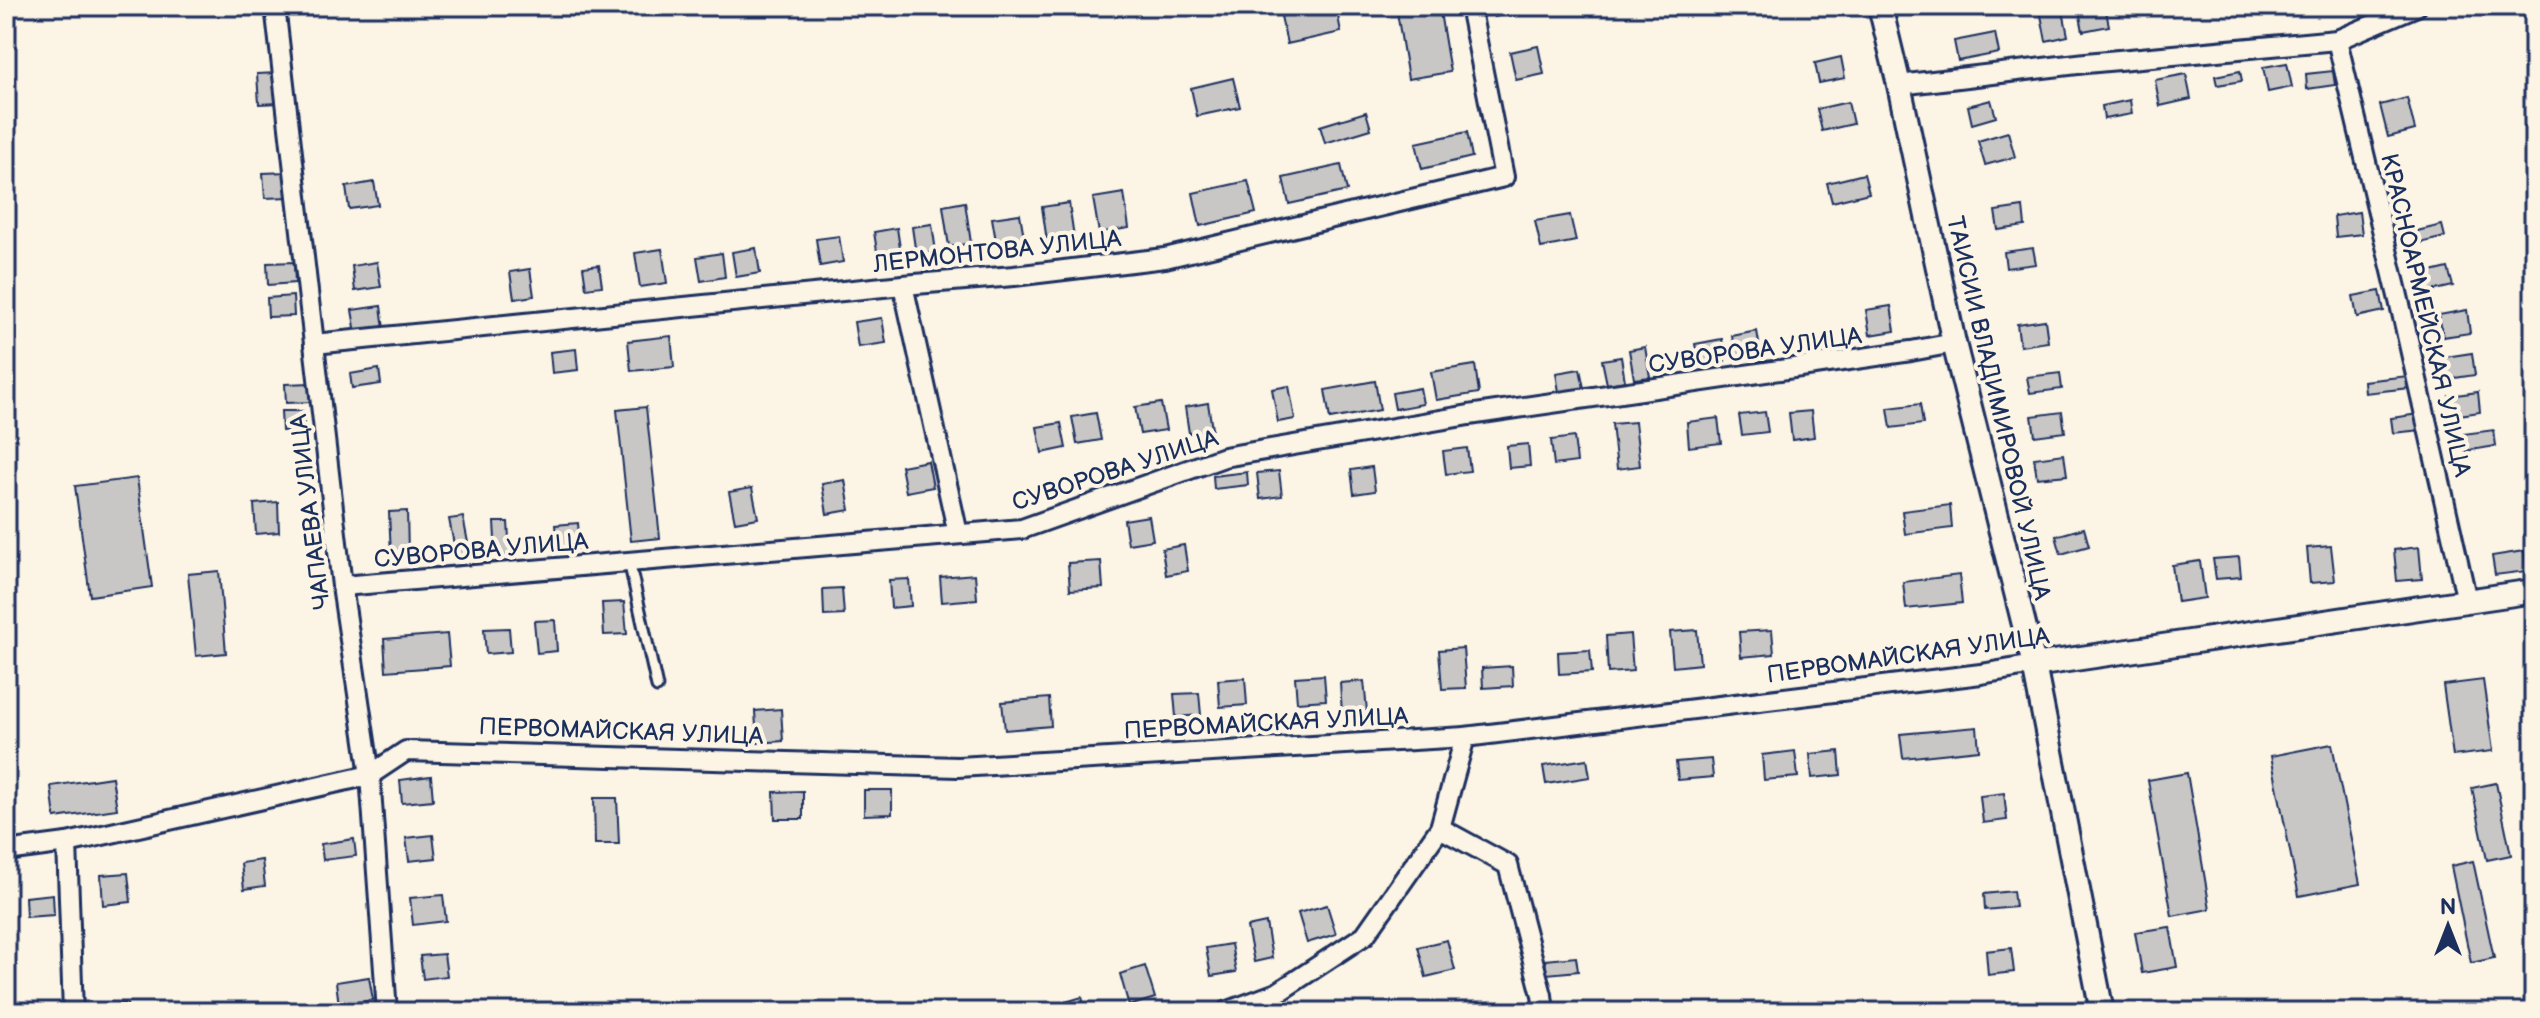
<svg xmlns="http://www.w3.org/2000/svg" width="2540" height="1018" font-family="'Balsamiq Sans',sans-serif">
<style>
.building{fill:#c8c7c6;stroke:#1b2f5e;stroke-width:2}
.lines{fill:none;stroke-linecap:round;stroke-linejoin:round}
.service-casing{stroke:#1b2f5e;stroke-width:15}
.minor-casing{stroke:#1b2f5e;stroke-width:24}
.tertiary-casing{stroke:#1b2f5e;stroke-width:28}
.service{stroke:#fcf5e5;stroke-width:9}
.minor{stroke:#fcf5e5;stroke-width:18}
.tertiary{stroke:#fcf5e5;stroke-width:22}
.labels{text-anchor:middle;stroke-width:8;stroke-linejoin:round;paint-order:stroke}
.street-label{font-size:24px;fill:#1b2f5e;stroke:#fcf5e5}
</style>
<rect width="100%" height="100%" fill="#fcf5e5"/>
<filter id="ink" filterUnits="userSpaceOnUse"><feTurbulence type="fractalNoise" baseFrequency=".0125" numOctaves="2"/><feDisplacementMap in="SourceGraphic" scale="16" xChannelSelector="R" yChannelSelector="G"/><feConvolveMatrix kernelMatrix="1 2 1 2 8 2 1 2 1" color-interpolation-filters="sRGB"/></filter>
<g filter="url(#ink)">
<!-- building -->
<g class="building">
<polygon points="1325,6 1336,6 1341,32 1287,44 1281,16"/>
<polygon points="1396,6 1439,6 1450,72 1408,79"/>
<polygon points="1492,6 1532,6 1533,9 1494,17"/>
<polygon points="2062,6 2068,36 2046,41 2040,10"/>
<polygon points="2078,6 2105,6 2109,26 2083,31"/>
<polygon points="1995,33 1999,53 1958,61 1954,41"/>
<polygon points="1538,46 1544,74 1516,80 1510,52"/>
<polygon points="1841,57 1845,78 1819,83 1815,63"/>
<polygon points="2287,63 2292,87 2268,92 2263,67"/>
<polygon points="2240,71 2242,81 2217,85 2215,76"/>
<polygon points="2333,71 2335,85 2307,89 2306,74"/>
<polygon points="278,73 279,103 259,104 257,74"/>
<polygon points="2186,74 2191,99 2160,106 2155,80"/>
<polygon points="1233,78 1240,107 1197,116 1191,88"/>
<polygon points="2407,98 2415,130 2388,137 2380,105"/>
<polygon points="1991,100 1996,117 1972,124 1968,106"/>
<polygon points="2130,100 2132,114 2104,119 2102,106"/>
<polygon points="1848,102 1853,124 1822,131 1817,109"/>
<polygon points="1366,112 1371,129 1325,143 1320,126"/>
<polygon points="1467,132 1472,157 1422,169 1416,143"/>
<polygon points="2008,132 2015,157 1985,165 1978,141"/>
<polygon points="1341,165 1347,191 1289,204 1283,178"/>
<polygon points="288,172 289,197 265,198 263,173"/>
<polygon points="1864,174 1869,193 1832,202 1827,183"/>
<polygon points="1248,181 1256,213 1200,226 1193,193"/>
<polygon points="374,182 378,205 349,209 346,187"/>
<polygon points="1124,193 1129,228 1099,233 1093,198"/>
<polygon points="965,202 971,243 949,247 943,206"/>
<polygon points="1069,203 1074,237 1047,241 1042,207"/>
<polygon points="2023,207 2025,226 1998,230 1995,211"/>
<polygon points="2359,212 2362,234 2336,237 2334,216"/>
<polygon points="1020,214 1024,237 996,241 992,218"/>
<polygon points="1570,215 1576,241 1541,248 1535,221"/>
<polygon points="932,224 936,252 916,255 912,227"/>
<polygon points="2442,225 2445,237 2420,243 2417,231"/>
<polygon points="897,228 901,255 878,258 874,232"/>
<polygon points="839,236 843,262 820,266 816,239"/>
<polygon points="756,248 760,273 736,277 732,252"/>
<polygon points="2033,248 2036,264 2006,268 2004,252"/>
<polygon points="662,249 667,283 640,287 635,253"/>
<polygon points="722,253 725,277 701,281 697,257"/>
<polygon points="294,262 295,283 268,285 267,263"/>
<polygon points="377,262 381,287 355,291 352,266"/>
<polygon points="599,265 602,286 586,288 583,267"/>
<polygon points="2448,268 2453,286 2427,292 2423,274"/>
<polygon points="530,269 534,296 514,299 510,272"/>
<polygon points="2380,291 2384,311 2357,317 2353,296"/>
<polygon points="293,296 294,316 268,317 267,298"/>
<polygon points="381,306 384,329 356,333 352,310"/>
<polygon points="1891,306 1895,331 1870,335 1866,310"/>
<polygon points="2467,310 2470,333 2443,337 2439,315"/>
<polygon points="882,318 886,343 858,347 854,322"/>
<polygon points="2045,320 2048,342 2020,346 2017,324"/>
<polygon points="1757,331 1761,355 1736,359 1732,336"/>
<polygon points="671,336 674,367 631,371 628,341"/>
<polygon points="1722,339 1725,361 1699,365 1695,344"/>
<polygon points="1645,347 1650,377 1634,379 1629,350"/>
<polygon points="576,349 578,370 552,373 550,352"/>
<polygon points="2472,353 2475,375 2448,379 2445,357"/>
<polygon points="1621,357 1625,381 1607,384 1602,360"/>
<polygon points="1475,365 1479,393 1436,400 1431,372"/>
<polygon points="379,369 381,384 352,388 350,374"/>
<polygon points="1580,369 1584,388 1559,392 1556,373"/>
<polygon points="2060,373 2062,389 2030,393 2027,377"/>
<polygon points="2408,376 2409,388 2365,393 2364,381"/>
<polygon points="1375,381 1380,410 1330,419 1325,390"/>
<polygon points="311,383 313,402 286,403 285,384"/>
<polygon points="1289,386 1295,419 1278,422 1272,389"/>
<polygon points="1420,388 1423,404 1395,409 1392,393"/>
<polygon points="2478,392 2480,412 2452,416 2449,396"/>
<polygon points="1161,403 1166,430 1140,434 1135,407"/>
<polygon points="1208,403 1212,429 1189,433 1185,407"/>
<polygon points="1920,404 1923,424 1891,428 1888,408"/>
<polygon points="646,407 660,538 631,541 617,410"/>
<polygon points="281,411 303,411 304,430 282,431"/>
<polygon points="1811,411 1814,437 1792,440 1789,413"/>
<polygon points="1765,412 1768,432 1742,435 1739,415"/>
<polygon points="2062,412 2065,432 2035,436 2032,416"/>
<polygon points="1096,413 1101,440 1077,444 1072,417"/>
<polygon points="2419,414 2421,430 2393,433 2391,418"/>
<polygon points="1718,418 1721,443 1689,447 1687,422"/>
<polygon points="1635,422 1640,466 1617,469 1612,424"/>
<polygon points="1061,423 1066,448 1042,453 1037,427"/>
<polygon points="2494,430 2496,446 2465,451 2463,434"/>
<polygon points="1574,437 1577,462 1554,465 1551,440"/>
<polygon points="1528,444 1530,466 1509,468 1507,446"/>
<polygon points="1467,448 1470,471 1446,474 1443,451"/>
<polygon points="2064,454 2067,475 2037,478 2034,458"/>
<polygon points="928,461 933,487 906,492 901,466"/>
<polygon points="1372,467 1375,491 1354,494 1351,470"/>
<polygon points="1279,471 1282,496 1260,499 1257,473"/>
<polygon points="1247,472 1248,485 1214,489 1213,476"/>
<polygon points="137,478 152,587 90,596 75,486"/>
<polygon points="845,480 850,510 827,514 822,484"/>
<polygon points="752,488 758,518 735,522 729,492"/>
<polygon points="278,502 279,532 256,534 254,504"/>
<polygon points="1950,505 1952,528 1905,534 1902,511"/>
<polygon points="407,511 408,553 391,554 389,512"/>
<polygon points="1149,516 1153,540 1128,544 1124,520"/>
<polygon points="463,517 471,558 457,560 449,519"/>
<polygon points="494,522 508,522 510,555 496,556"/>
<polygon points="578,523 580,548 558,550 555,525"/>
<polygon points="2084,528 2089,546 2061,554 2056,536"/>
<polygon points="1184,545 1188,571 1166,575 1162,549"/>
<polygon points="2331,546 2335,581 2310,583 2307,548"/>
<polygon points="2419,547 2422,579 2397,581 2394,550"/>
<polygon points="2524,551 2527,571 2495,575 2492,556"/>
<polygon points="2239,557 2241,577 2216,579 2213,559"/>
<polygon points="1101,561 1103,588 1070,590 1068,563"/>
<polygon points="2200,561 2205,598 2177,602 2172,565"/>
<polygon points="219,571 226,653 196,656 188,574"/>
<polygon points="975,574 977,599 942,602 940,577"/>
<polygon points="1959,575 1962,603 1906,609 1903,582"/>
<polygon points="909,579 911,606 891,608 889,580"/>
<polygon points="842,588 844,615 824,616 823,589"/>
<polygon points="624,602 627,634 604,635 602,603"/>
<polygon points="555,620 557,651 537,653 534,621"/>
<polygon points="509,628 511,652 486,654 484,629"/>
<polygon points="1697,630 1700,664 1673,667 1670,632"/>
<polygon points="1772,630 1774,654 1741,657 1739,632"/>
<polygon points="447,634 450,666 386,671 384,639"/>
<polygon points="1630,634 1633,671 1608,673 1606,636"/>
<polygon points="1463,648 1466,688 1442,689 1439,650"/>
<polygon points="1590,650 1592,672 1559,674 1558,652"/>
<polygon points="1512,666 1513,686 1483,688 1482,668"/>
<polygon points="1324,675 1326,700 1297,702 1295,677"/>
<polygon points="1245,678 1247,705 1220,707 1218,680"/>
<polygon points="2483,680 2493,751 2453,756 2443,685"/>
<polygon points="1364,681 1367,711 1342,713 1340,683"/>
<polygon points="1199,693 1201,715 1176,717 1174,694"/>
<polygon points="1049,698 1051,726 1005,730 1002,702"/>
<polygon points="781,709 783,741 757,743 755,711"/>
<polygon points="1977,727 1979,750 1903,758 1900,734"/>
<polygon points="2332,744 2360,884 2299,896 2271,756"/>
<polygon points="6,751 10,751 13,819 6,819"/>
<polygon points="1795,751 1798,777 1764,780 1762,755"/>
<polygon points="1839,751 1841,775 1812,778 1810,754"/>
<polygon points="1587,759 1590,777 1546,784 1543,766"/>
<polygon points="1711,759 1713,777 1678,780 1676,762"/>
<polygon points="2187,773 2210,909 2172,916 2148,780"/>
<polygon points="431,776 433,800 402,803 400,780"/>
<polygon points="112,777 117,809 55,818 51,786"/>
<polygon points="2496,783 2511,855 2487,860 2472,788"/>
<polygon points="864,790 892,790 892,814 864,815"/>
<polygon points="803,791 803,819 775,819 774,792"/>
<polygon points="2004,793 2007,820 1983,823 1980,796"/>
<polygon points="594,798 617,798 619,844 595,844"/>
<polygon points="433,835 436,858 409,861 406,838"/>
<polygon points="354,839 356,856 323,860 321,844"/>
<polygon points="262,860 265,886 244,889 241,863"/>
<polygon points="2473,861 2494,958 2471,963 2451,866"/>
<polygon points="128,873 131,902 103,905 101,875"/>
<polygon points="2013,891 2015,907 1985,910 1984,894"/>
<polygon points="53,894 54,915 26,917 25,897"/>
<polygon points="443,895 446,921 413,925 410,898"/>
<polygon points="1327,905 1336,934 1307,943 1298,913"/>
<polygon points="1266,923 1272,958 1254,962 1247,927"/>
<polygon points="2170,927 2177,967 2142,973 2135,932"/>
<polygon points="1447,940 1455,970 1426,977 1418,947"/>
<polygon points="1231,944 1236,972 1211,976 1206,948"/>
<polygon points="2011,948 2014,972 1988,975 1986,951"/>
<polygon points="444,954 447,976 423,979 420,956"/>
<polygon points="1576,957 1578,971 1547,974 1545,960"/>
<polygon points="1145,966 1155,998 1129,1006 1120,974"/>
<polygon points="369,977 373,1000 339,1005 336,982"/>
<polygon points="1082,997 1086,1012 1050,1012 1049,1007"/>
<polygon points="127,1003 128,1012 99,1012 98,1006"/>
</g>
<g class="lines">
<!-- service casing -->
<g class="service-casing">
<polyline id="service" points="629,561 657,687"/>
</g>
<!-- minor casing -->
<g class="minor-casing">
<g id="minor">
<polyline points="275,6 342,586 370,775 387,1012"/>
<polyline points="2337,40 2402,313 2467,601"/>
<polyline points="1899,85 2086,63 2337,40 2417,6"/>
<polyline points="903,285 958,534"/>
<polyline points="314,344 903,285 1014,276 1165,258 1504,177 1470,6"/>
<polyline points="342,586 1022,529 1224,457 1469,415 1911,351 1954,343"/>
<polyline points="1440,828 1508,865 1542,995 1544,1012"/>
<polyline points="67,843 73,1012"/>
<polyline points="6,851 67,843 370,775 406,751 958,767 1465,737 1981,674 2034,665"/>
<polyline points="1226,1012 1277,993 1365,935 1440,828 1465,737"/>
</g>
</g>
<!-- tertiary casing -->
<g class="tertiary-casing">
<g id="tertiary">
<polyline points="1880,6 1899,85 1954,343 2034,665 2102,1012"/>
<polyline points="2034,665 2534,591"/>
</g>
</g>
<!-- service -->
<use href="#service" class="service"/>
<!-- minor -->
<use href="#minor" class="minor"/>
<!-- tertiary -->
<use href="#tertiary" class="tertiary"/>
</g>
</g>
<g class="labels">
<!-- street labels -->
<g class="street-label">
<text transform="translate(997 251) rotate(-6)" y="8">ЛЕРМОНТОВА УЛИЦА</text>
<text transform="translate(2426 315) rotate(77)" y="8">КРАСНОАРМЕЙСКАЯ УЛИЦА</text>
<text transform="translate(1755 350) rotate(-8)" y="8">СУВОРОВА УЛИЦА</text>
<text transform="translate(1999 408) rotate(77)" y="8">ТАИСИИ ВЛАДИМИРОВОЙ УЛИЦА</text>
<text transform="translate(1115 470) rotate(-18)" y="8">СУВОРОВА УЛИЦА</text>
<text transform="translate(310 512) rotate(-97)" y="8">ЧАПАЕВА УЛИЦА</text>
<text transform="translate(481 550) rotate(-5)" y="8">СУВОРОВА УЛИЦА</text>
<text transform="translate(1908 655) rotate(-8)" y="8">ПЕРВОМАЙСКАЯ УЛИЦА</text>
<text transform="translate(1266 723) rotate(-3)" y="8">ПЕРВОМАЙСКАЯ УЛИЦА</text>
<text transform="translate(621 731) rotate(2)" y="8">ПЕРВОМАЙСКАЯ УЛИЦА</text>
</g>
</g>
<!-- margin -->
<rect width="2540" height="1018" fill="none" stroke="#fcf5e5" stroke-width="32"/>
<rect x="16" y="16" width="2508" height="986" fill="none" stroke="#1b2f5e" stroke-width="3" filter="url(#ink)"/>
<!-- north arrow -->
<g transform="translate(2448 926)" stroke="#fcf5e5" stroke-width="6" paint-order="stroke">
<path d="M0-6L14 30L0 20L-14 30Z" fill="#1b2f5e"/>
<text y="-12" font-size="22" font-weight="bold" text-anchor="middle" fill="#1b2f5e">N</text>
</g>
</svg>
